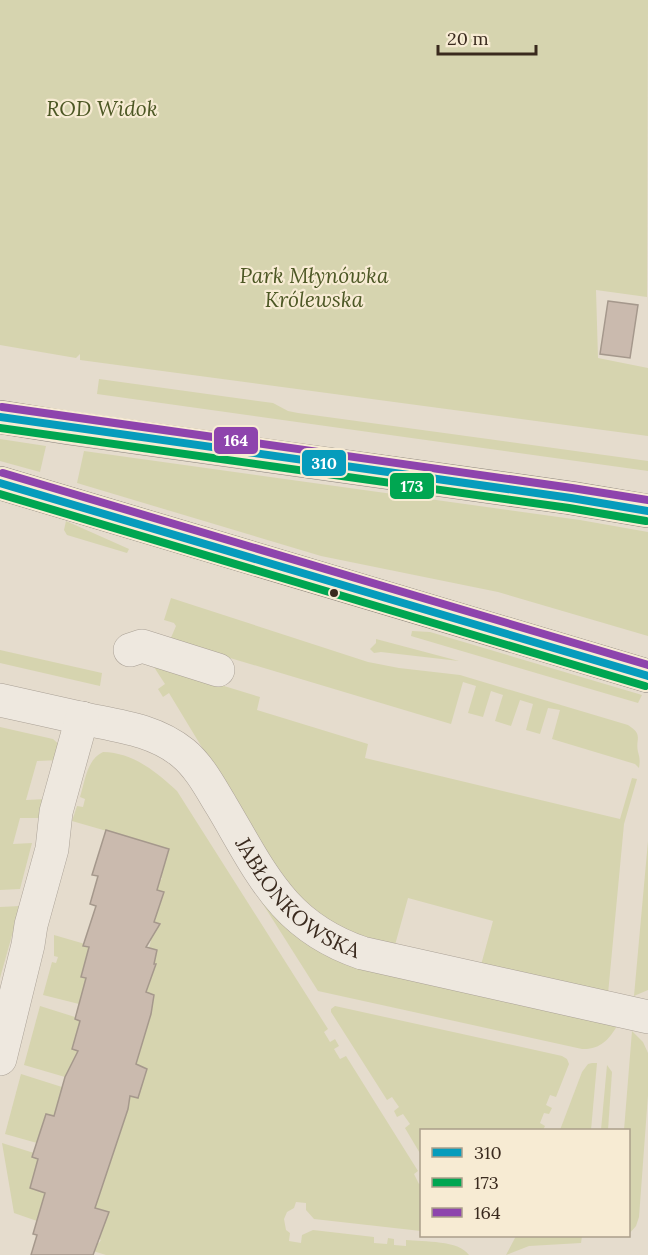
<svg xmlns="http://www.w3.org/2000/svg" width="648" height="1255" font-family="Lora,serif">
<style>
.green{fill:#d6d4af}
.building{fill:#cabaae;stroke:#a5988c;stroke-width:1.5}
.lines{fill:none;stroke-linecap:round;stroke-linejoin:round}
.minor-casing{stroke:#aaa196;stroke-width:34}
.major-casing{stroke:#90877d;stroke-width:34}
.minor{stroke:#eee8df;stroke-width:33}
.major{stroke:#e5ded1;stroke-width:33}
.bus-1-casing{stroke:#f7ebd3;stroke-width:12}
.bus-2-casing{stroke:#f7ebd3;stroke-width:12}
.bus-3-casing{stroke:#f7ebd3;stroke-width:12}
.bus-1{stroke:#069cbc;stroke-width:8}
.bus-2{stroke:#00a651;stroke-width:8}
.bus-3{stroke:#8e44ad;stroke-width:8}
.bus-dot{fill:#3a2a1e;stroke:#f7ebd3;stroke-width:2}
.labels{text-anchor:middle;stroke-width:4.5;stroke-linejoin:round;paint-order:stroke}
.park-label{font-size:21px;font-style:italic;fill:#4c5724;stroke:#f7ebd3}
.street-label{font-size:21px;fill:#3a2a1e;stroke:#f7ebd3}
.line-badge{stroke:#f7ebd3;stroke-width:2}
.badge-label{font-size:16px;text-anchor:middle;font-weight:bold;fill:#fff}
</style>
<rect width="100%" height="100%" fill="#e5dccd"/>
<!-- green -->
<g class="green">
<polygon points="0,0 648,0 647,297 596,290 598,358 648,368 648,436 80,360 80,354 76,358 0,345"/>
<polygon points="99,379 273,403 288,411 298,413 648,461 648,471 97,394"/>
<polygon points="0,439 46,446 40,472 0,461"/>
<polygon points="84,451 580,520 648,532 648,636 498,592 321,556 77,483"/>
<polygon points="66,521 129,549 127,553 67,535 64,530"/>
<path d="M171,598l197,64 31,6 61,7 168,50c16,10 7,14 10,27 2,7 2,9 1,16l-4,-4 -83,-25 8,-29 -12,-2 -8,26 -14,-4 7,-26 -13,-4 -9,26 -16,-5 8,-26 -12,-4 -8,26 -15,-4 8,-27 -13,-4 -12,42 -281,-84 6,-14 -2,-3 -10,-3z"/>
<polygon points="412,631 430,632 642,695 638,703 411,636"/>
<polygon points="376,639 459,661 381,652 374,653 370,649 376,643"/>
<polygon points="0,650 102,673 100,686 0,663"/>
<polygon points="152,664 260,697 257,710 368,744 365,758 620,819 632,778 637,779 624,824 608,994 481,965 493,921 408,898 395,945 361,937 316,915 275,868 169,693 163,697 158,689 165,684"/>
<polygon points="0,727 53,739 65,750 61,760 37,761 26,800 46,799 41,818 20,818 13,844 32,843 20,889 0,890"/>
<path d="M103,752c31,1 52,19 74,39l151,238 -4,3 6,10 5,-3 4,7 -5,3 6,10 6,-3 72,115 -4,3 5,10 2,-1v48l-107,-12 -8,-9v-7l-10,-1 -2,6 -7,4 -3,7 2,11 4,3 -1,8 12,2 1,-8 11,-5 61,7v6l13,1 1,-6 6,1v6l12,1v-6c18,2 53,0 63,15h-363l-13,-4 3,-10 3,2 2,-3 -4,-2 8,-24 3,1 1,-3 -14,-4 1,-2 -3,-1 26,-70 9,-29 1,-3 -7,-1 17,-35 -3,-3 18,-69 -10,-3 12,-27 -8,-3 9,-11 -8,-3 6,-24h4l-8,-3 13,-29 -16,-5 3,-9 10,2 1,-2 -4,-1 7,-26 3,2 1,-4 -97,-28 5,-15 6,1 2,-8 -5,-2c5,-16 7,-38 23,-45z"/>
<polygon points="648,841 648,990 634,996"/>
<path d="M261,901l26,27 15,12 315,86c-8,14 -18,24 -35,23l-264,-58z"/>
<polygon points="20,906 20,907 0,978 0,907"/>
<polygon points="54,935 85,944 84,946 89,947 81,976 86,978 79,1004 43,995 52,962 56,963 58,957 54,956"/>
<polygon points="40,1006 75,1017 75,1019 80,1021 72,1049 79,1051 65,1077 24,1065"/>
<polygon points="335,1006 562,1056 567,1059 569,1064 556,1097 550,1095 546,1105 552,1108 549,1114 544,1113 540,1123 545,1126 543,1130 422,1130 421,1155 405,1128 410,1124 403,1114 397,1117 394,1111 399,1107 392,1097 387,1100 331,1012 331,1009"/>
<polygon points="632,1031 643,1042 648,1053 648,1095 639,1217 636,1226 628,1235 628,1130 624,1130"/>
<polygon points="592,1063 597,1063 591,1130 560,1130 582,1072 588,1064"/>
<polygon points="607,1065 612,1072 608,1130 601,1130"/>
<polygon points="21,1074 62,1087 54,1116 46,1114 37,1143 5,1134"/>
<polygon points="2,1143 34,1153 33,1158 38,1159 30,1188 45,1193 37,1221 14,1213"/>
<polygon points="516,1236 582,1236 581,1243 529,1246 506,1255"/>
</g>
<!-- building -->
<g class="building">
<polygon points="608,301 638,305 630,358 600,354"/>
<polygon points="106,830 169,849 157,890 164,892 154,922 160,924 146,947 157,950 154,964 156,964 146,992 154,995 151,1014 136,1064 147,1069 138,1098 130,1096 128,1109 95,1208 109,1212 93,1255 31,1255 37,1235 33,1234 45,1193 30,1188 38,1159 32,1157 46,1114 54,1116 65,1077 78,1051 72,1049 80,1021 75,1019 86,978 81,977 89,947 83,946 96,906 90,904 98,876 92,875"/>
</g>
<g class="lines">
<!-- minor casing -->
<g class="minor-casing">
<g id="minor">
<polyline points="130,650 142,646 218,670"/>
<path id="s1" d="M0,700c28,6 57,13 85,19 34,7 70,11 98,34 16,13 27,34 38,52 40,67 61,121 141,148l286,64"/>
<polyline points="0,1059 28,945 31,925 52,849 56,812 82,718"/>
</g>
</g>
<!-- major casing -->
<g class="major-casing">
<g id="major">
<polyline points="0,417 69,428 571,498 648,511"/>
<polyline points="0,483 648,676"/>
</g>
</g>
<!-- minor -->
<use href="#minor" class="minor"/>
<!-- major -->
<use href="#major" class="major"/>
<!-- bus-1 casing -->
<g class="bus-1-casing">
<g id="bus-1">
<polyline points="0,417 571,498 648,511"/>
<polyline points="0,483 648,676"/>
</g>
</g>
<!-- bus-2 casing -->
<g class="bus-2-casing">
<g id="bus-2">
<polyline points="0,428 569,508 646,521"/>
<polyline points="0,494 645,686"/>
</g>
</g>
<!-- bus-3 casing -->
<g class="bus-3-casing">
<g id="bus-3">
<polyline points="2,407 572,488 648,500"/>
<polyline points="3,473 648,665"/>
</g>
</g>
<!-- bus-1 -->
<use href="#bus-1" class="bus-1"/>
<!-- bus-2 -->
<use href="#bus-2" class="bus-2"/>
<!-- bus-3 -->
<use href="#bus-3" class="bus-3"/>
</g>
<!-- markers -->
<circle class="bus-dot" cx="334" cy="593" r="5"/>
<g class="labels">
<!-- park labels -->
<g class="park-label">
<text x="102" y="116">ROD Widok</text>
<text x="314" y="283">Park Młynówka<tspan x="314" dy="24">Królewska</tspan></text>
</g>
<!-- street labels -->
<g class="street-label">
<text dy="7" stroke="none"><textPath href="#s1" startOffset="380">JABŁONKOWSKA</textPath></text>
</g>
</g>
<g class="line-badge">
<rect x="213" y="426" width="46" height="29" rx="6" fill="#8e44ad"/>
<rect x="301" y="449" width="46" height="28" rx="6" fill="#069cbc"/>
<rect x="389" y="472" width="46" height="28" rx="6" fill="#00a651"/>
</g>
<g class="badge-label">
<text x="236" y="446">164</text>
<text x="324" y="469">310</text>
<text x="412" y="492">173</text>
</g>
<!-- legend -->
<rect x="420" y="1129" width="210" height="108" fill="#f7ebd3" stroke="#ab9e8b" stroke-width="1.5"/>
<rect x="432" y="1148" width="30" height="9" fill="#069cbc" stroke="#ab9e8b" stroke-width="1.5"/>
<text x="474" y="1159" font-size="18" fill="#3a2a1e">310</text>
<rect x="432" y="1178" width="30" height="9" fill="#00a651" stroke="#ab9e8b" stroke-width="1.5"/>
<text x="474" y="1189" font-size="18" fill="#3a2a1e">173</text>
<rect x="432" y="1208" width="30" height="9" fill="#8e44ad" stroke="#ab9e8b" stroke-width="1.5"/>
<text x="474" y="1219" font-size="18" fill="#3a2a1e">164</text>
<!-- scale -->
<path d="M438 45v9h98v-9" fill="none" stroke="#3a2a1e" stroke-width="3"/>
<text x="447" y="45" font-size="18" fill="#3a2a1e" stroke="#f7ebd3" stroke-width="4.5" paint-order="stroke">20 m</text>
</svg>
